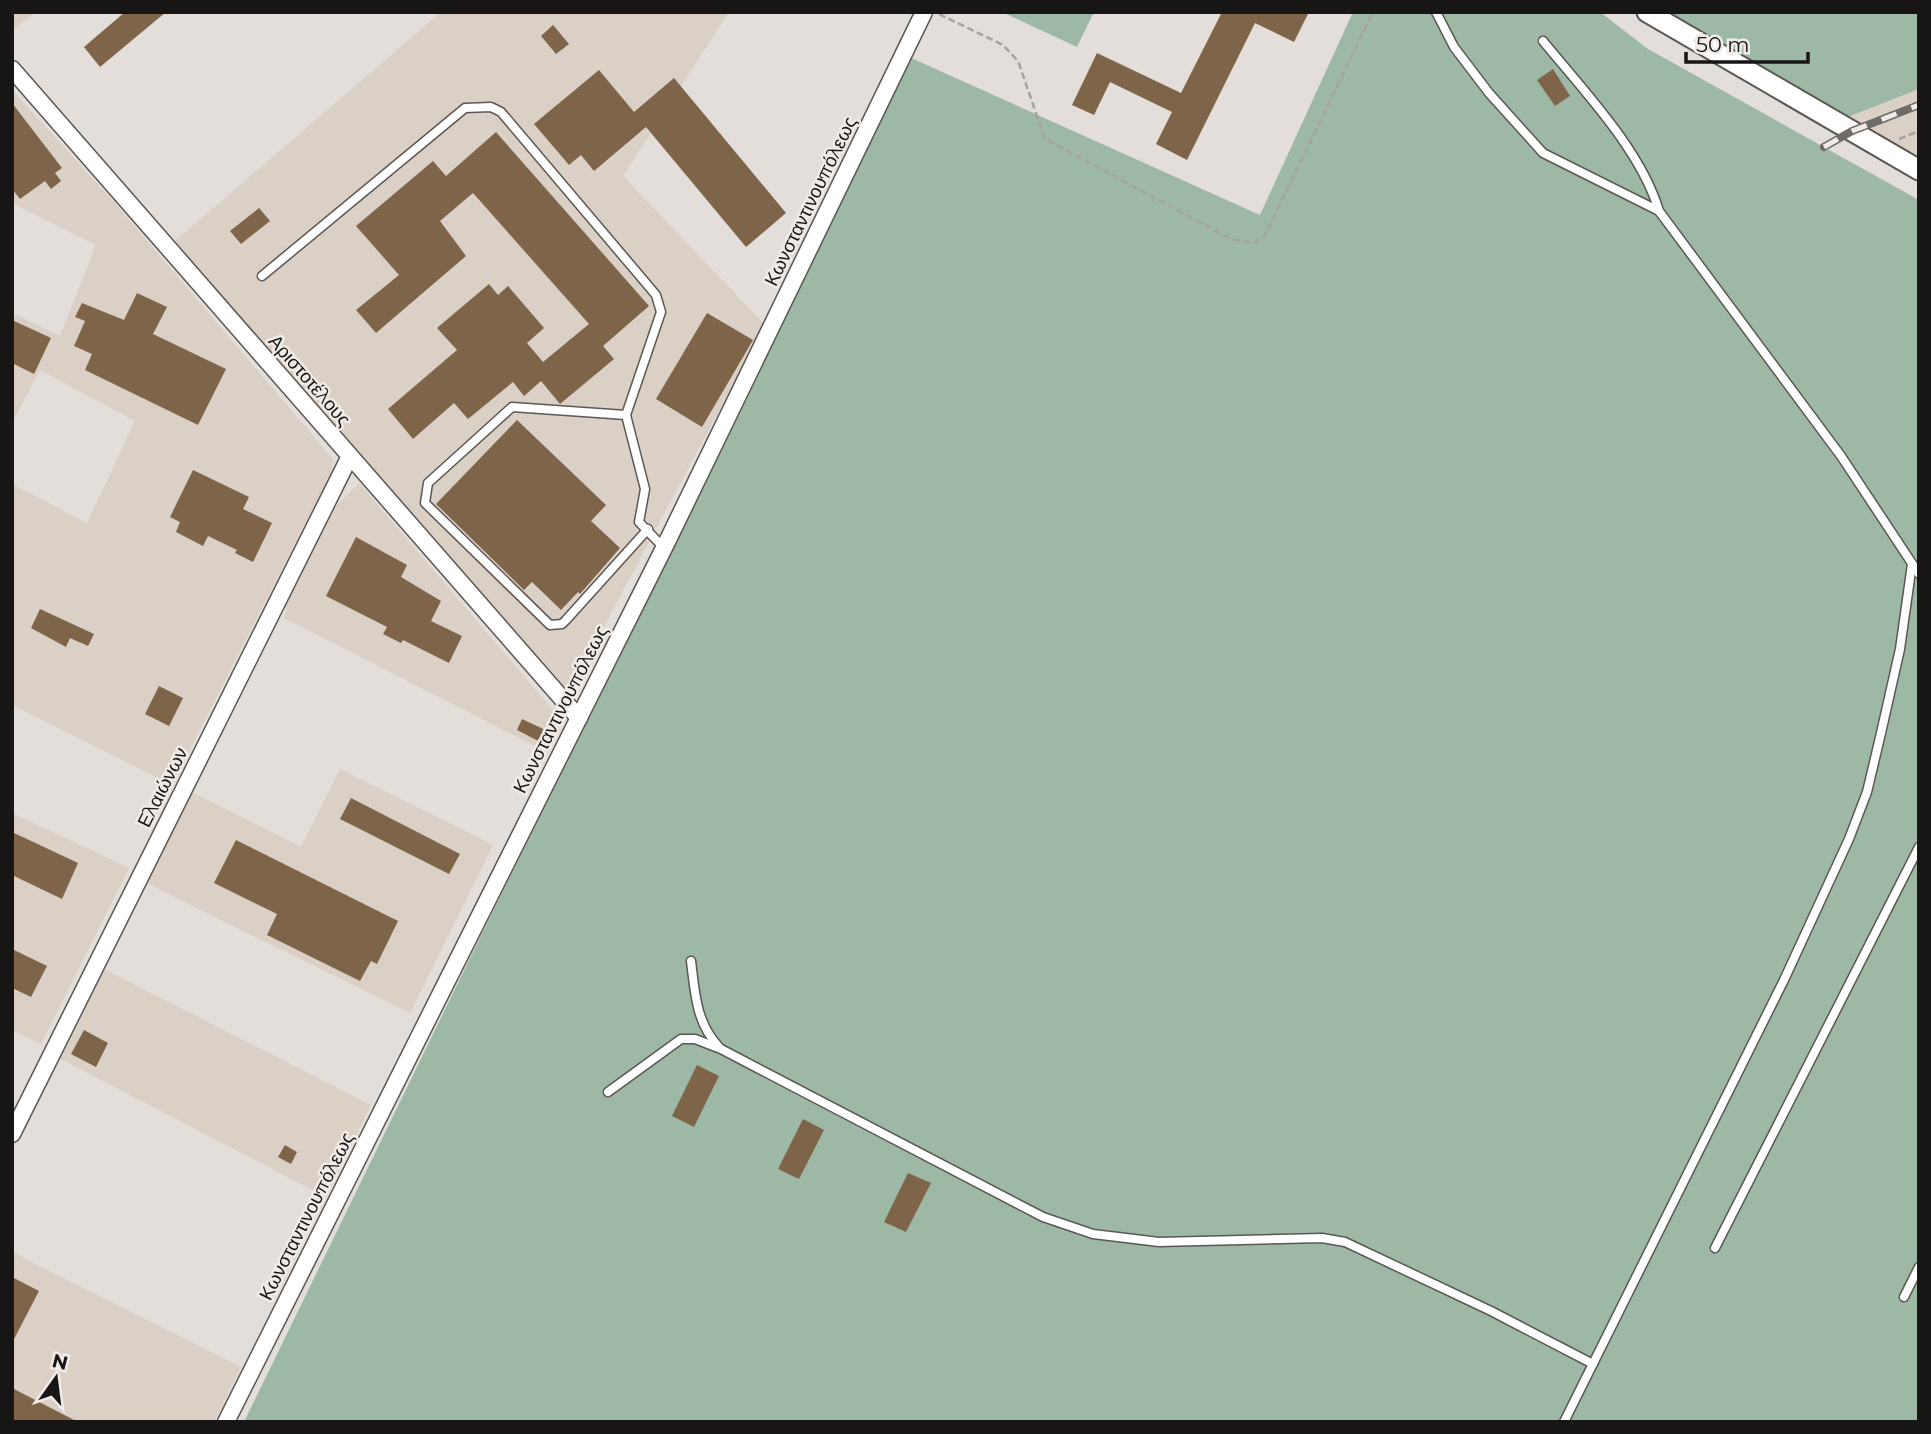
<svg xmlns="http://www.w3.org/2000/svg" width="1931" height="1434" font-family="Montserrat,sans-serif">
<style>
.built{fill:#dad0c5}
.green{fill:#9db9a6}
.building{fill:#7e654a}
.lines{fill:none;stroke-linecap:round;stroke-linejoin:round}
.service-casing{stroke:#5b5753;stroke-width:11}
.minor-casing{stroke:#5b5753;stroke-width:19}
.tertiary-casing{stroke:#5b5753;stroke-width:23}
.path{stroke:#a6a29e;stroke-width:2.5;stroke-dasharray:7 3.5;stroke-linecap:butt}
.service{stroke:#fff;stroke-width:8}
.minor{stroke:#fff;stroke-width:16}
.tertiary{stroke:#fff;stroke-width:19}
.rail-casing{stroke:#6e6b68;stroke-width:8}
.rail{stroke:#f0ebe7;stroke-width:5;stroke-dasharray:16;stroke-linecap:butt}
.labels{text-anchor:middle;stroke-width:5;stroke-linejoin:round;paint-order:stroke}
.street-label{font-size:19px;fill:#171614;stroke:#f0ebe7}
</style>
<rect width="100%" height="100%" fill="#e3ded9"/>
<!-- built -->
<g class="built">
<polygon points="12,12 37,12 12,30"/>
<polygon points="441,12 729,12 623,176 765,325 562,705 168,247"/>
<polygon points="1919,89 1919,154 1913,155 1848,117"/>
<polygon points="12,90 114,202 333,459 331,472 172,785 12,705 12,484 87,523 135,421 40,370 12,423 12,313 60,336 96,245 12,203"/>
<polygon points="359,483 554,711 547,752 284,618 287,609 281,606 327,515"/>
<polygon points="340,769 493,845 410,1013 146,883 191,792 301,847"/>
<polygon points="12,813 129,868 41,1044 12,1030"/>
<polygon points="102,968 371,1105 326,1197 57,1057"/>
<polygon points="12,1252 241,1367 214,1422 12,1422"/>
</g>
<!-- green -->
<g class="green">
<polygon points="1002,12 1094,12 1077,47"/>
<polygon points="1353,12 1600,12 1648,49 1919,200 1919,1422 244,1422 909,57 1260,215"/>
<polygon points="1662,12 1919,12 1919,89 1848,117"/>
</g>
<!-- building -->
<g class="building">
<polygon points="125,12 166,12 100,67 84,47"/>
<polygon points="1222,12 1309,12 1294,42 1255,23 1187,160 1156,144 1172,112 1110,82 1094,115 1072,105 1097,53 1181,93"/>
<polygon points="553,25 569,44 556,54 541,36"/>
<polygon points="1553,69 1570,96 1555,106 1537,80"/>
<polygon points="599,70 634,112 674,78 786,213 746,247 646,127 594,171 581,155 569,165 534,124"/>
<polygon points="12,103 62,168 55,173 61,181 51,189 45,181 20,199 12,189"/>
<polygon points="496,132 649,306 603,346 614,359 560,404 541,381 524,396 513,382 468,419 454,403 413,439 388,409 457,350 437,328 489,284 498,295 508,286 544,328 527,343 543,362 589,324 473,193 440,221 466,256 376,333 356,310 399,275 356,226 433,161 446,176"/>
<polygon points="259,208 270,221 241,244 230,231"/>
<polygon points="137,293 167,307 153,334 226,369 198,425 85,370 92,354 74,346 85,321 75,317 82,303 124,320"/>
<polygon points="707,313 753,340 702,427 656,399"/>
<polygon points="12,320 51,338 34,374 12,363"/>
<polygon points="517,420 606,505 591,521 620,548 580,594 578,592 561,610 532,582 524,590 436,504"/>
<polygon points="193,470 249,497 243,509 272,523 253,562 235,553 237,550 208,536 203,546 176,532 180,522 170,517"/>
<polygon points="356,537 407,565 401,577 441,601 431,621 462,636 449,663 403,640 401,643 383,634 387,627 326,596"/>
<polygon points="40,609 94,634 88,646 70,638 66,647 31,628"/>
<polygon points="159,686 183,698 169,726 145,714"/>
<polygon points="522,719 554,734 548,746 517,730"/>
<polygon points="351,798 460,854 449,874 340,819"/>
<polygon points="12,832 78,863 62,899 12,875"/>
<polygon points="236,840 398,921 377,964 371,961 360,981 267,935 277,914 214,883"/>
<polygon points="12,949 47,966 31,997 12,988"/>
<polygon points="84,1030 108,1043 96,1067 71,1054"/>
<polygon points="697,1065 719,1076 694,1127 672,1116"/>
<polygon points="803,1119 824,1130 799,1179 778,1169"/>
<polygon points="285,1145 297,1152 291,1164 278,1157"/>
<polygon points="908,1173 931,1183 906,1232 884,1222"/>
<polygon points="12,1277 39,1291 12,1343"/>
<polygon points="12,1388 78,1422 12,1422"/>
</g>
<g class="lines">
<!-- service casing -->
<g class="service-casing">
<g id="service">
<polyline points="1436,12 1454,47 1489,93 1543,153 1659,211 1841,456 1919,574"/>
<path d="M1543,41c40,49 98,109 116,170"/>
<polyline points="262,276 465,108 491,107 501,112 656,295 661,312 626,415 645,489 639,522 664,548"/>
<polyline points="626,415 512,407 428,483 425,503 550,625 562,624 566,620 648,529"/>
<path d="M691,961c4,32 5,62 28,86"/>
<polyline points="608,1092 681,1039 695,1039 721,1049 1043,1217 1093,1234 1159,1242 1322,1238 1345,1242 1491,1311 1593,1364"/>
<polyline points="1715,1248 1919,847"/>
<polyline points="1904,1297 1919,1267"/>
<polyline points="1564,1422 1784,980 1849,839 1867,792 1881,733 1900,649 1912,564"/>
</g>
</g>
<!-- minor casing -->
<g class="minor-casing">
<g id="minor">
<polyline points="12,69 579,718"/>
<polyline points="12,1134 349,458"/>
<polyline points="226,1422 664,548 924,12"/>
</g>
</g>
<!-- tertiary casing -->
<g class="tertiary-casing">
<polyline id="tertiary" points="1647,12 1919,170"/>
</g>
<!-- path -->
<g class="path">
<polyline points="939,14 1003,45 1018,61 1045,139 1231,239 1254,243 1264,237 1373,12"/>
<polyline points="1899,139 1919,131"/>
</g>
<!-- service -->
<use href="#service" class="service"/>
<!-- minor -->
<use href="#minor" class="minor"/>
<!-- tertiary -->
<use href="#tertiary" class="tertiary"/>
<!-- rail casing -->
<g class="rail-casing">
<polyline id="rail" points="1824,147 1852,131 1919,105"/>
</g>
<!-- rail -->
<use href="#rail" class="rail"/>
</g>
<g class="labels">
<!-- street labels -->
<g class="street-label">
<text transform="translate(810 201) rotate(-64)" y="7">Κωνσταντινουπόλεως</text>
<text transform="translate(310 380) rotate(49)" y="7">Αριστοτέλους</text>
<text transform="translate(560 709) rotate(-63)" y="7">Κωνσταντινουπόλεως</text>
<text transform="translate(162 787) rotate(-63)" y="7">Ελαιώνων</text>
<text transform="translate(306 1216) rotate(-63)" y="7">Κωνσταντινουπόλεως</text>
</g>
</g>
<!-- border -->
<rect width="1931" height="1434" fill="none" stroke="#171614" stroke-width="28"/>
<!-- north arrow -->
<g transform="translate(56 1378) rotate(14)" stroke="#f0ebe7" stroke-width="5" paint-order="stroke">
<path d="M0-5L12 26L0 18L-12 26Z" fill="#171614"/>
<text y="-10" font-size="19" font-weight="bold" text-anchor="middle" fill="#171614">N</text>
</g>
<!-- scale -->
<path d="M1686 52v10h122v-10" fill="none" stroke="#171614" stroke-width="3.5"/>
<text x="1696" y="52" font-size="21" fill="#171614" stroke="#f0ebe7" stroke-width="5" paint-order="stroke">50 m</text>
</svg>
